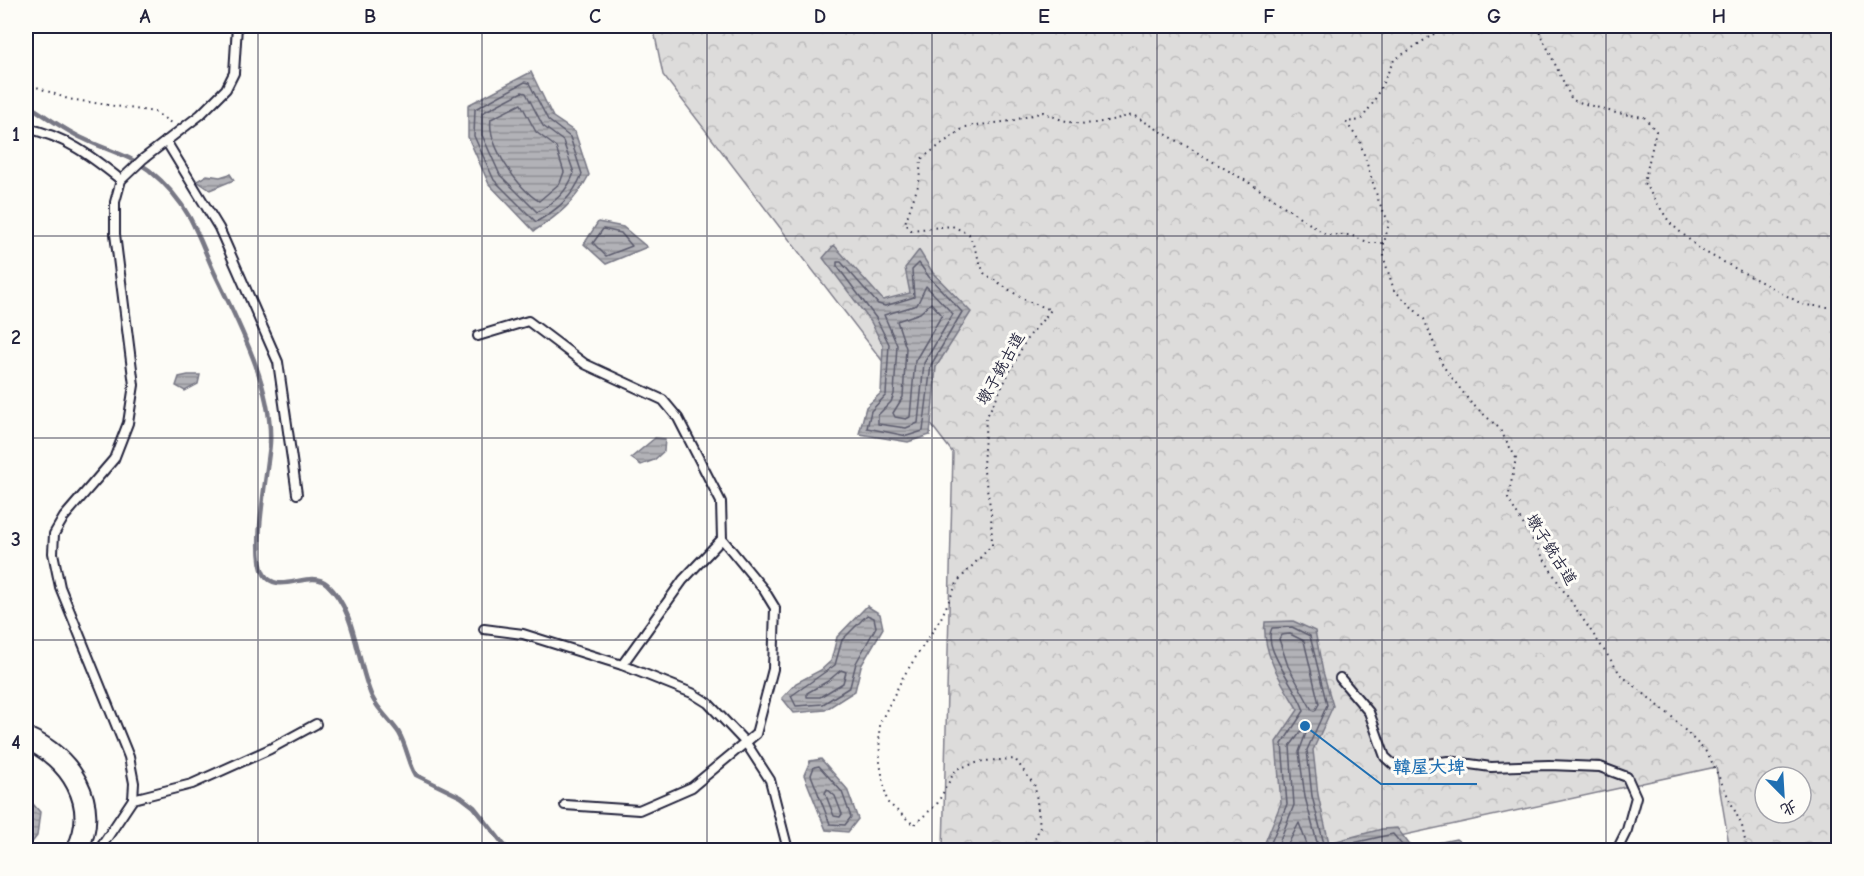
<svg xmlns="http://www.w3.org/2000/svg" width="1864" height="876" font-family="'Comic Neue','LXGW WenKai TC',sans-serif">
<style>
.forest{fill:url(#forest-crowns);stroke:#807f8b;stroke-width:1.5;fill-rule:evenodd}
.water{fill:url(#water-rules);stroke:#787885;stroke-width:1.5}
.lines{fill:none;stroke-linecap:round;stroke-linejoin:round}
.shore{stroke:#5c5c6d;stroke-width:1.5}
.stream{stroke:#787885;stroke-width:4.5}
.service-casing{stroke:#22223b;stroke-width:12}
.tertiary-casing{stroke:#22223b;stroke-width:24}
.path{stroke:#22223b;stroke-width:2;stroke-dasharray:1.5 4.5;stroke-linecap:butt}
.service{stroke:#fdfcf7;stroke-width:8}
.tertiary{stroke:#fdfcf7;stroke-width:20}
.grid{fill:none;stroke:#22223b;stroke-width:1.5;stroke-opacity:0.55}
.labels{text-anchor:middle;stroke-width:6;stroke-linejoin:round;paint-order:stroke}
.street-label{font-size:16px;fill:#22223b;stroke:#fdfcf7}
.leader{fill:none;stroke:#1f6fb2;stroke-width:2}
.callout-dot{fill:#1f6fb2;stroke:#fdfcf7;stroke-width:2}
.callout-label{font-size:18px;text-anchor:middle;font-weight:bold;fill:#1f6fb2;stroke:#fdfcf7;stroke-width:6;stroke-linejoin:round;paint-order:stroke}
.neatline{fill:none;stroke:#22223b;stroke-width:2}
.grid-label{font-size:20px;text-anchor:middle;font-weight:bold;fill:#22223b}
</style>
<defs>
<pattern id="forest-crowns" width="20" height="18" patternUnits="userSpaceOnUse" patternTransform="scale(1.5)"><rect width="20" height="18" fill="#dddcdb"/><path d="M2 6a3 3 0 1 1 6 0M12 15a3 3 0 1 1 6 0" fill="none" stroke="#bdbcbd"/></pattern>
<pattern id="water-rules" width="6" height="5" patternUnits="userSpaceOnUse" patternTransform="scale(1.5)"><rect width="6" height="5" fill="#b2b2b7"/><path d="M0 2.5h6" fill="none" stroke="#909096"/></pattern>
</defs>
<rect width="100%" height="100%" fill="#fdfcf7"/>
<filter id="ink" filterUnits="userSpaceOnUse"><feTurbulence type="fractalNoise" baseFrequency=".0167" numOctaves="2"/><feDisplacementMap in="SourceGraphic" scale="12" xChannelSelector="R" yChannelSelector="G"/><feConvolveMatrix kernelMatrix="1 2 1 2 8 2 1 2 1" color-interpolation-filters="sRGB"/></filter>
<g filter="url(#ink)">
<!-- forest -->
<path class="forest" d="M653,26h1185v824h-108l-14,-83 -380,83h-393l10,-397 -290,-378zM1765,777h36v36h-36z"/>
<!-- water -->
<g class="water">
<path d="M531,72l22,45 22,15 14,43c-14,27 -30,40 -55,56l-45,-47 -21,-47v-32z"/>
<polygon points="230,174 234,180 210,190 197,181 207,175 220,177"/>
<polygon points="598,222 623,227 647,247 606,264 584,244"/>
<polygon points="834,245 883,300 910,293 905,268 919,250 933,273 971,312 936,367 930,435 908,442 859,434 866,407 881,393 883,346 871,322 823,258"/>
<polygon points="188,375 200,375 198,384 185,391 176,386 179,377"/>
<polygon points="655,438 665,439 664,451 654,460 641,465 631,458"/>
<polygon points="867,606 880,614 883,628 861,666 855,691 825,710 794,713 782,698 796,683 821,670 831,661 837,637"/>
<path d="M1293,621l22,10 8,41 10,34 -20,44 5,45 11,48 53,-14 15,-1 15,20 44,-9 11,8 -3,3h-202l19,-47 -5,-61 22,-32c-16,-27 -36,-56 -33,-88z"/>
<polygon points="821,759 847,789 858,819 848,832 826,830 804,775 810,761"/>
<polygon points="26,796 40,812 37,836 26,850"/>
</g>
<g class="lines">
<!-- shore -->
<g class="shore">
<path d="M525,82l4,1 19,37 22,17 12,37c-9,23 -25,36 -46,48l-42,-42 -20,-44 1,-27z"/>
<path d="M522,92l4,1 17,33 20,15 11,32c-7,19 -20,30 -37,39l-37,-37 -18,-40v-22z"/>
<path d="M521,104l15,28 20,15 8,25 -4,11 -21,18c-21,-12 -52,-57 -48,-82z"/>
<polygon points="603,229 621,233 632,246 606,256 593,243"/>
<polygon points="837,262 841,262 878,304 885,306 914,297 912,270 919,263 929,277 962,312 931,365 923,431 907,436 867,428 871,411 886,395 889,344 876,318 837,266"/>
<polygon points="926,286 953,314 924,363 918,423 906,428 878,424 878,415 891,402 894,394 897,345 884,315 917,305"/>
<polygon points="931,303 942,315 915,361 910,417 906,419 895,417 893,413 903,397 906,348 897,321 920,313"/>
<polygon points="867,615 874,618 876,627 856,663 850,687 823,704 796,706 791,696 835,665 842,640"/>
<polygon points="1290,634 1304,641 1319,704 1315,711 1312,710 1288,666 1279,639 1281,635"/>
<polygon points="841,670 846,672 843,683 820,697 807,697 807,693 828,681"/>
<polygon points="819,766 842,792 851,817 845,825 830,824 811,775 814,767"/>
<polygon points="827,789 835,796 842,814 840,817 834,816 825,793"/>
<path d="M1268,850l19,-46 -5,-60 22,-33c-5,-21 -43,-63 -32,-83l20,-1 18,9 17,69 -20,45 5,46 12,48 7,4 62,-14 13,16"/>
<polyline points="1276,850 1294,805 1290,746 1303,729 1306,733 1299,752 1305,797 1319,850"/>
<polyline points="1285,850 1299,823 1309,850"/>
</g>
<!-- stream -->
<path class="stream" d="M26,104c19,11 38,26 58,35 22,11 45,16 65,31 16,13 31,30 41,48 10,19 17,39 26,58 23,48 57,113 54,167 -2,29 -19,108 -6,131 14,23 46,-6 63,10 30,28 29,77 45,113 6,13 19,24 27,36 8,14 9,29 17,42l45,22 13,10 34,43"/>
<!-- service casing -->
<g class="service-casing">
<g id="service">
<path d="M26,128c39,8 65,28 95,52"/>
<polyline points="166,141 219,228 278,362 297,494"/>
<polyline points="478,336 528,321 585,364 663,400 678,418 721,502 722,539 764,590 775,608 773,669 756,734 692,787 639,810 565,805"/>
<polyline points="484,629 523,634 622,665 692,693 708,703 746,743 770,780 788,850"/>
<polyline points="622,665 683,580 722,539"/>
<polyline points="1340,678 1369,712 1385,757 1397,768 1448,761 1491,767 1549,765 1600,767 1627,777 1636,797 1627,830 1617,850"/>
<polyline points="133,799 192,784 270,749 316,724"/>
<polyline points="99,850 133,799 134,783 129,757 60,587 53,553 54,534 64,517 114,459 128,423 134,385 115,234 115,202 121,180 143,159 200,115 226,89 234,73 237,26"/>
</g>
</g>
<!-- tertiary casing -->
<g class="tertiary-casing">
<path id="tertiary" d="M26,738c44,19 75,66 51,112"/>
</g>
<!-- path -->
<g class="path">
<polyline points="1537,26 1572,100 1616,113 1644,117 1656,131 1644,183 1670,223 1701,250 1804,305 1838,308"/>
<polyline points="26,83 68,99 155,112 171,123"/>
<polyline points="1384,243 1384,259 1394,290 1424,319 1443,366 1471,403 1499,428 1516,458 1508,499 1561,587 1621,675 1671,716 1708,754 1742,826 1747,850"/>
<path d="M1031,850l9,-24 -5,-40 -20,-27 -32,2 -27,8 -19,35 -23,21 -27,-23 -7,-39 -1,-38 24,-48 38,-59 17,-37 34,-36 -1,-34 -8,-45 3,-48 40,-78 25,-30 -28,-11 -39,-26 -15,-39 -17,-8 -41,4 -6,-7 14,-40 2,-24 44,-32 46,-6 32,-9c38,18 50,12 90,3l120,70 73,50h24l20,8h14l5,-20 -10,-21 -19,-60 -14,-20 15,-2 12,-17 21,-43 49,-32 22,-2"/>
</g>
<!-- service -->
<use href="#service" class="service"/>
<!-- tertiary -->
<use href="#tertiary" class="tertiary"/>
</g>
</g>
<!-- grid -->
<path class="grid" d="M258,26v824M482,26v824M707,26v824M932,26v824M1157,26v824M1382,26v824M1606,26v824M26,236h1812M26,438h1812M26,640h1812"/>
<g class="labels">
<!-- street labels -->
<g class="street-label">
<text transform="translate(1000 368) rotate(-61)" y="6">墩子銃古道</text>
<text transform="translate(1552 549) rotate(58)" y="6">墩子銃古道</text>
</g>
</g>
<!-- callouts -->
<path class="leader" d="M1305 726L1381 784H1477"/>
<circle class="callout-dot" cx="1305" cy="726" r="6"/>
<g class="callout-label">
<text x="1429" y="773">韓屋大埤</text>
</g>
<!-- margin -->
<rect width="1864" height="876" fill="none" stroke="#fdfcf7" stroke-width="66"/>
<!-- north arrow -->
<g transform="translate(1783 795) rotate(156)"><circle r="28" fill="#fdfcf7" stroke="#a5a5ac" stroke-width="1.5"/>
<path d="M0-4.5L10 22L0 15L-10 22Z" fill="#1f6fb2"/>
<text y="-9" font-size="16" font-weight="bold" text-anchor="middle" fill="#22223b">北</text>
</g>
<rect x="33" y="33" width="1798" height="810" class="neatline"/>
<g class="grid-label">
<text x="145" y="23">A</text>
<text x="370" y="23">B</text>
<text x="595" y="23">C</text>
<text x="820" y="23">D</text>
<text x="1044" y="23">E</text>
<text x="1269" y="23">F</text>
<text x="1494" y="23">G</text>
<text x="1719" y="23">H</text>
<text x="16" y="141">1</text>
<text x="16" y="344">2</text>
<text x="16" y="546">3</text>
<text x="16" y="749">4</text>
</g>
</svg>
